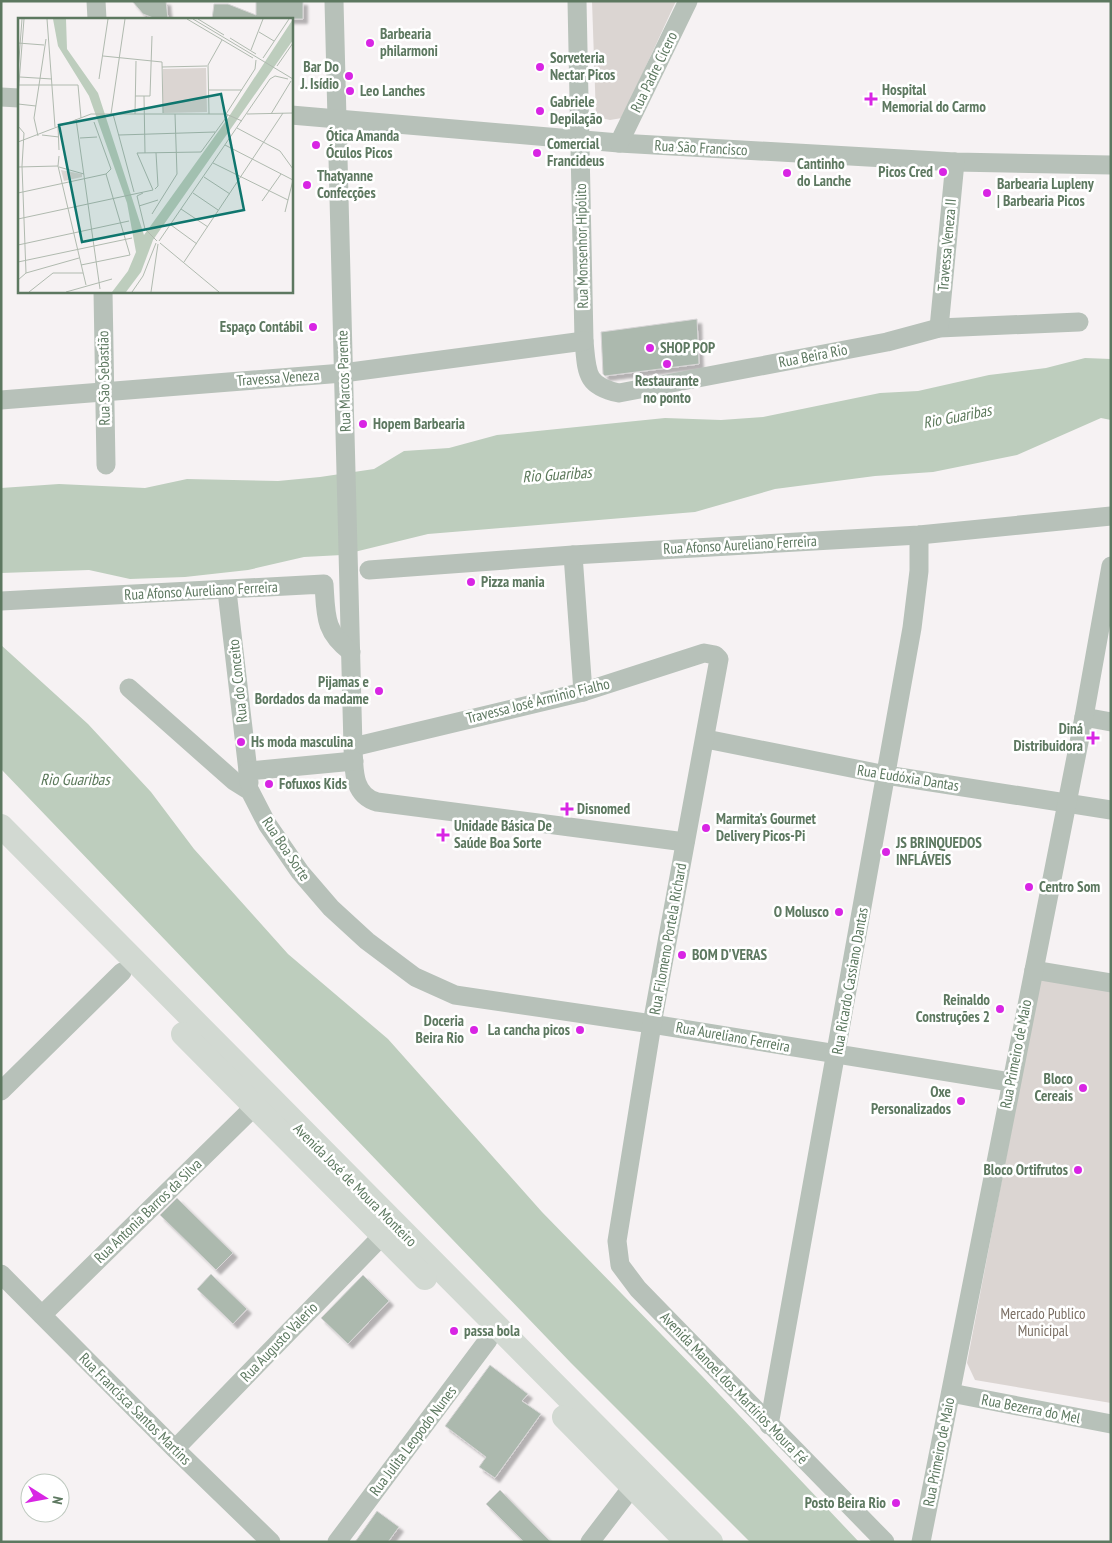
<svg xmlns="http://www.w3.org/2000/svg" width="1112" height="1543" font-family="'PT Sans Narrow',sans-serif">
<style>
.green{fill:#dbd5d2}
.water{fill:#bdcdbd}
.building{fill:#acb9ae;stroke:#d7d5d6;filter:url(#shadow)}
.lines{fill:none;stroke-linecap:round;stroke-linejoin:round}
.minor{stroke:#b7c1b9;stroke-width:19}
.major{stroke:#d2d9d2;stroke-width:24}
.poi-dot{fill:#d825e4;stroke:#fff;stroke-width:2}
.labels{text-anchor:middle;stroke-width:5;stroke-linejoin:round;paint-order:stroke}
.poi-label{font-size:15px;font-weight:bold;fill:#5d7860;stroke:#fff;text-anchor:start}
.street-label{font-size:15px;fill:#5d7860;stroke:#fff}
.park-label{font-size:15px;fill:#7b6f64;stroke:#fff}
.water-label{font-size:16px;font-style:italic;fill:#5c795b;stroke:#fff}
.inset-road{fill:none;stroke:#b0baaf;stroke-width:1}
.view{fill:#0f766e;fill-opacity:0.15;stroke:#0f766e;stroke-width:2.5}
.inset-edge{fill:none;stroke:#5d7860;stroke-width:2.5}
</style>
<defs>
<filter id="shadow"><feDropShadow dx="4.5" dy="4.5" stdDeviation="1" flood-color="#0004"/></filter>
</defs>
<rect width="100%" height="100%" fill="#f6f2f3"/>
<!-- green -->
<g class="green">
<polygon points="592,1 676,1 622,118 610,120 596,117"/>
<polygon points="1040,979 1111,991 1111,1403 975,1380 967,1363"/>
</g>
<!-- water -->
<g class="water">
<polygon points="1085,358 1111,359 1111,420 1101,418 1017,455 933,472 875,476 775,489 695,512 428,534 342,555 304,557 248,570 185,577 130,579 89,570 1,573 1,488 59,484 145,488 187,479 278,481 320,477 374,469 404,451 449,448 497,435 665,418 721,420 763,417 880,393 918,391 989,375 1046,368"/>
<polygon points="1,645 88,724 151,792 194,849 288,954 388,1039 542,1212 702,1376 859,1542 750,1542 571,1363 1,769"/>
</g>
<!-- building -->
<g class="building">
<polygon points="132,1 166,1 168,19 156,19 143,14"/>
<polygon points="256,1 303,1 303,19 212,19 214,4 228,4 256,15"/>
<polygon points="697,319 699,364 605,376 603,374 601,332"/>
<polygon points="177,1198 233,1253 216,1270 160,1215"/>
<polygon points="211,1274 247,1309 233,1324 197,1289"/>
<polygon points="363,1275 389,1301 348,1344 321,1318"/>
<polygon points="490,1365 528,1394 522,1401 541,1414 495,1478 479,1467 486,1457 445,1426"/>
<polygon points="500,1490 551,1542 524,1542 486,1504"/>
<polygon points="377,1511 399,1527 388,1542 355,1542"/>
</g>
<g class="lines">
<!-- minor -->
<g class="minor">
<polyline points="96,1 97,19"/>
<path d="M334,1l19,746c1,21 -1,48 24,55l308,40"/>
<path d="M577,1l7,340c3,31 1,45 35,52l268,-51 52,-14 140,-6"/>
<polyline points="1,97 19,98"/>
<polyline points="291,115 619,143 955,162 1111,165"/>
<polyline points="619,143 688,1"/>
<polyline points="103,291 106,465"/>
<polyline points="939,328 955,162"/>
<polyline points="1,400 343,373 584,341"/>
<polyline points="573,555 583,692"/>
<polyline points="369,570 573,555 919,535 1111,516"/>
<polyline points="227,591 248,771"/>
<path d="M1,601l323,-17c2,31 0,48 27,68"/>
<polyline points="129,688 234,781 250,791 267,824 300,872 331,908 367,941 415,977 455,995 652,1024 1010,1082"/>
<polyline points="1084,717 1111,722"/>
<polyline points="706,739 886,775 1111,810"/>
<polyline points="353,747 583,692 704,653 715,655 719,659 652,1024 617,1241 620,1265 638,1289 885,1542"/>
<polyline points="249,783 248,771 354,761"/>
<polyline points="1034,970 1111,983"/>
<polyline points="1,1091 122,972"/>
<polyline points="1,1274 175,1449 271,1542"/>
<polyline points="42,1315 254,1107"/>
<polyline points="951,1393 1111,1424"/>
<polyline points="769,1425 912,628 919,571 919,535"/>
<polyline points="175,1449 382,1236"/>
<polyline points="337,1542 488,1340"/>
<polyline points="590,1542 632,1487"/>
<polyline points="921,1542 1084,717 1111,566"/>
</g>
<!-- major -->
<g class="major">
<polyline points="1,826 711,1542"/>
<polyline points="183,1034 425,1278"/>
<polyline points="564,1417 687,1542"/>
</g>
</g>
<!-- markers -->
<g class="poi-dot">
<circle cx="370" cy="43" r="5"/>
<circle cx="540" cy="67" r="5"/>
<circle cx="349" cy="76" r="5"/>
<circle cx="350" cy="91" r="5"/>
<path d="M868.5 91.5h5v5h5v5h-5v5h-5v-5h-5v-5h5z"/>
<circle cx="540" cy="111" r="5"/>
<circle cx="316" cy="145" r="5"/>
<circle cx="537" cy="153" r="5"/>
<circle cx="943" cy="172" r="5"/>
<circle cx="787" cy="173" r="5"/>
<circle cx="307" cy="185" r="5"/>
<circle cx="987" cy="193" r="5"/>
<circle cx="313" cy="327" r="5"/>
<circle cx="650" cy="348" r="5"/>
<circle cx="667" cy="364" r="5"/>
<circle cx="363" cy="424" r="5"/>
<circle cx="471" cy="582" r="5"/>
<circle cx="379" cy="691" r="5"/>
<path d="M1090.5 730.5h5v5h5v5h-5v5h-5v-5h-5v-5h5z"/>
<circle cx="241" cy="742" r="5"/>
<circle cx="269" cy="784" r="5"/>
<path d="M564.5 801.5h5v5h5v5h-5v5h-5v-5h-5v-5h5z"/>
<circle cx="706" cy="828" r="5"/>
<path d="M440.5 827.5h5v5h5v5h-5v5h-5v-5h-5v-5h5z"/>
<circle cx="886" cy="852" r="5"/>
<circle cx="1029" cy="887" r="5"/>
<circle cx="839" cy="912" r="5"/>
<circle cx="682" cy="955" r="5"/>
<circle cx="1000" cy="1009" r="5"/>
<circle cx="474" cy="1030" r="5"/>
<circle cx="580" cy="1030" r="5"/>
<circle cx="1083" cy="1088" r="5"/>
<circle cx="961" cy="1101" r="5"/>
<circle cx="1078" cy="1170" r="5"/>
<circle cx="454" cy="1331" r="5"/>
<circle cx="896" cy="1503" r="5"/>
</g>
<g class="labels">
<!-- poi labels -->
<g class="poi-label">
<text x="380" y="39">Barbearia<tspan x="380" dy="17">philarmoni</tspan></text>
<text x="550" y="63">Sorveteria<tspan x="550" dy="17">Nectar Picos</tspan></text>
<text x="339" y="72" text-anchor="end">Bar Do<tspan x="339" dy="17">J. Isídio</tspan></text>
<text x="882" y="95">Hospital<tspan x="882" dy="17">Memorial do Carmo</tspan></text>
<text x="360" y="96">Leo Lanches</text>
<text x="550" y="107">Gabriele<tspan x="550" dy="17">Depilação</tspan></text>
<text x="326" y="141">Ótica Amanda<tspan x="326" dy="17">Óculos Picos</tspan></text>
<text x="547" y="149">Comercial<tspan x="547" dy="17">Francideus</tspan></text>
<text x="797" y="169">Cantinho<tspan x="797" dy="17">do Lanche</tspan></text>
<text x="933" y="177" text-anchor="end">Picos Cred</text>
<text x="317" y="181">Thatyanne<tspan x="317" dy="17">Confecções</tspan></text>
<text x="997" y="189">Barbearia Lupleny<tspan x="997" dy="17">| Barbearia Picos</tspan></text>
<text x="303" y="332" text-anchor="end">Espaço Contábil</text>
<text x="660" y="353">SHOP POP</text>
<text x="667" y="386" text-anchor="middle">Restaurante<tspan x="667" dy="17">no ponto</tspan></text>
<text x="373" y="429">Hopem Barbearia</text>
<text x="481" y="587">Pizza mania</text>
<text x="369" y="687" text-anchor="end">Pijamas e<tspan x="369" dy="17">Bordados da madame</tspan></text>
<text x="1083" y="734" text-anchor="end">Diná<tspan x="1083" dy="17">Distribuidora</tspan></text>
<text x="251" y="747">Hs moda masculina</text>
<text x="279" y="789">Fofuxos Kids</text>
<text x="577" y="814">Disnomed</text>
<text x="716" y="824">Marmita’s Gourmet<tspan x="716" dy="17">Delivery Picos-Pi</tspan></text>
<text x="454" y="831">Unidade Básica De<tspan x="454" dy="17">Saúde Boa Sorte</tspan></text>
<text x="896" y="848">JS BRINQUEDOS<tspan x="896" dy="17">INFLÁVEIS</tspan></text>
<text x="1039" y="892">Centro Som</text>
<text x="829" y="917" text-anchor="end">O Molusco</text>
<text x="692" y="960">BOM D'VERAS</text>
<text x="990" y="1005" text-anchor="end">Reinaldo<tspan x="990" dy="17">Construções 2</tspan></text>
<text x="464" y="1026" text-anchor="end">Doceria<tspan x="464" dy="17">Beira Rio</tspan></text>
<text x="570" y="1035" text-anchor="end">La cancha picos</text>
<text x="1073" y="1084" text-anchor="end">Bloco<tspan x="1073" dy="17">Cereais</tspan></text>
<text x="951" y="1097" text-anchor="end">Oxe<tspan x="951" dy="17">Personalizados</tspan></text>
<text x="1068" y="1175" text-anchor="end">Bloco Ortifrutos</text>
<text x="464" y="1336">passa bola</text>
<text x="886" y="1508" text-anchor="end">Posto Beira Rio</text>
</g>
<!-- street labels -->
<g class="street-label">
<text transform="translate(654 72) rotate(-64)" y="5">Rua Padre Cícero</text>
<text transform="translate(701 148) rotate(3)" y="5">Rua São Francisco</text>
<text transform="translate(947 245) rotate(-85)" y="5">Travessa Veneza II</text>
<text transform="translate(582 246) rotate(-91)" y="5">Rua Monsenhor Hipólito</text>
<text transform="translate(813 356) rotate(-11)" y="5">Rua Beira Rio</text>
<text transform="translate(104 378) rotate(-91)" y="5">Rua São Sebastião</text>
<text transform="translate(278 378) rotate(-4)" y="5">Travessa Veneza</text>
<text transform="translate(344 381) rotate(-92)" y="5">Rua Marcos Parente</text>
<text transform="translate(740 545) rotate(-3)" y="5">Rua Afonso Aureliano Ferreira</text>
<text transform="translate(201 591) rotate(-3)" y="5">Rua Afonso Aureliano Ferreira</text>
<text transform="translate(238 681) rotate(-96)" y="5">Rua do Conceito</text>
<text transform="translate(538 701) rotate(-14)" y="5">Travessa José Arminio Fialho</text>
<text transform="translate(908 778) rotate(9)" y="5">Rua Eudóxia Dantas</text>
<text transform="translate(286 849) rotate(56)" y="5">Rua Boa Sorte</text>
<text transform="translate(668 939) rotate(-80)" y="5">Rua Filomeno Portela Richard</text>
<text transform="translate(850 981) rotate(-80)" y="5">Rua Ricardo Cassiano Dantas</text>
<text transform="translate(733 1037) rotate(10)" y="5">Rua Aureliano Ferreira</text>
<text transform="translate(1016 1054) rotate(-79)" y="5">Rua Primeiro de Maio</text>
<text transform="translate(355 1185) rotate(45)" y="5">Avenida José de Moura Monteiro</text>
<text transform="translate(148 1211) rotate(-44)" y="5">Rua Antonia Barros da Silva</text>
<text transform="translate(279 1342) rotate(-46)" y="5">Rua Augusto Valerio</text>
<text transform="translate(734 1388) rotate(46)" y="5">Avenida Manoel dos Martírios Moura Fé</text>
<text transform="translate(135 1409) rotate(45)" y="5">Rua Francisca Santos Martins</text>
<text transform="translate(1031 1409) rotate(11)" y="5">Rua Bezerra do Mel</text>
<text transform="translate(413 1441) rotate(-53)" y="5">Rua Julita Leopodo Nunes</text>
<text transform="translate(939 1452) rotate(-79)" y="5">Rua Primeiro de Maio</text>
</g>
<!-- park labels -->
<g class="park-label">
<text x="1043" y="1319">Mercado Publico<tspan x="1043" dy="17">Municipal</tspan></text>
</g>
<!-- water labels -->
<g class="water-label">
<text transform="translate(957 416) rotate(-11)" y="6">Rio Guaribas</text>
<text transform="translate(557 474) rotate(-4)" y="6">Rio Guaribas</text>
<text x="75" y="785">Rio Guaribas</text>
</g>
</g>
<!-- overview -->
<g transform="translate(18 18)">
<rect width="275" height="275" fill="#f6f2f3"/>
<path d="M188,50l1,44 -44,1v-44zM43,152l21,4v3l-18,4z" fill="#dbd5d2"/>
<path d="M35,1h13l1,30 31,44 46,142 84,-117 65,-99v21l-140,200 -12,32 -15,20h-14l16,-21 8,-19 -9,-49 -38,-107 -31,-50z" fill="#bdcdbd"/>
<path class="inset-road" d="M29,1l8,108M169,1l66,39M175,1l100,60M180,1l26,16M241,14l15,9M212,20l26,16M0,25l26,2M233,32l12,-31M85,38l59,6 1,51M245,40l26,-39M259,48l16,-23M144,49l45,-1M0,54l4,-53M2,59l32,2M81,61l9,-60M1,67h59l3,33M191,72h33M0,78l6,-77M117,78h15l2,-60M126,78l1,57M0,86l18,2M93,96l14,-95M95,96l21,78M117,96l1,-53M191,96l-1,-49 14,-25M229,96l46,-1M253,96l20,-33M58,101l24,170M224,103l-16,-7 29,-45 1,-9M76,104l17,47 -5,5M0,108l6,7 -2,33 4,107M40,108l1,24M219,110l43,23 13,18M24,117l17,2M101,117l96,-3M20,118l-4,-18 12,-79M62,120l17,-1M0,124l73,-28h135M207,127l68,35M41,138l-1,10 28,119M195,145l75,37M0,149l40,-1M41,149l25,7M186,159l26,17M137,171l3,-3 -2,-33M135,172l-16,-37 64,-1 27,-37M0,175l88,-19M125,175l-6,3 8,33 12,12M175,175l25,17M244,183l19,-27M121,188l19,-6M163,191l27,18M267,194l8,-32M134,196l25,-40 -2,-60M0,201l135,-29M153,207l26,19M141,223l111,-162 5,-3 13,3M142,225l59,49M0,227l111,-24M0,244l114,-24M166,244l99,-149M63,247l49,-10 -24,-81M0,262l8,-7 53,-15M11,274l24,-19h30M48,274l46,-13M114,274l11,-16 13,-33M133,274l7,-48"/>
<path class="view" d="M203,76l23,116 -162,32 -23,-117z"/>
<rect width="275" height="275" class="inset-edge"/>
</g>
<!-- border -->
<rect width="1112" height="1543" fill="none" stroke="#5d7860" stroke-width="5"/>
<!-- north arrow -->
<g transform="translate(45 1498) rotate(101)"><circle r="24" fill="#ffffff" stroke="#bec9bf"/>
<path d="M0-4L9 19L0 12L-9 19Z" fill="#d825e4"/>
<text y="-8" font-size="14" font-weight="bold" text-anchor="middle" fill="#5d7860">N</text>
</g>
</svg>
